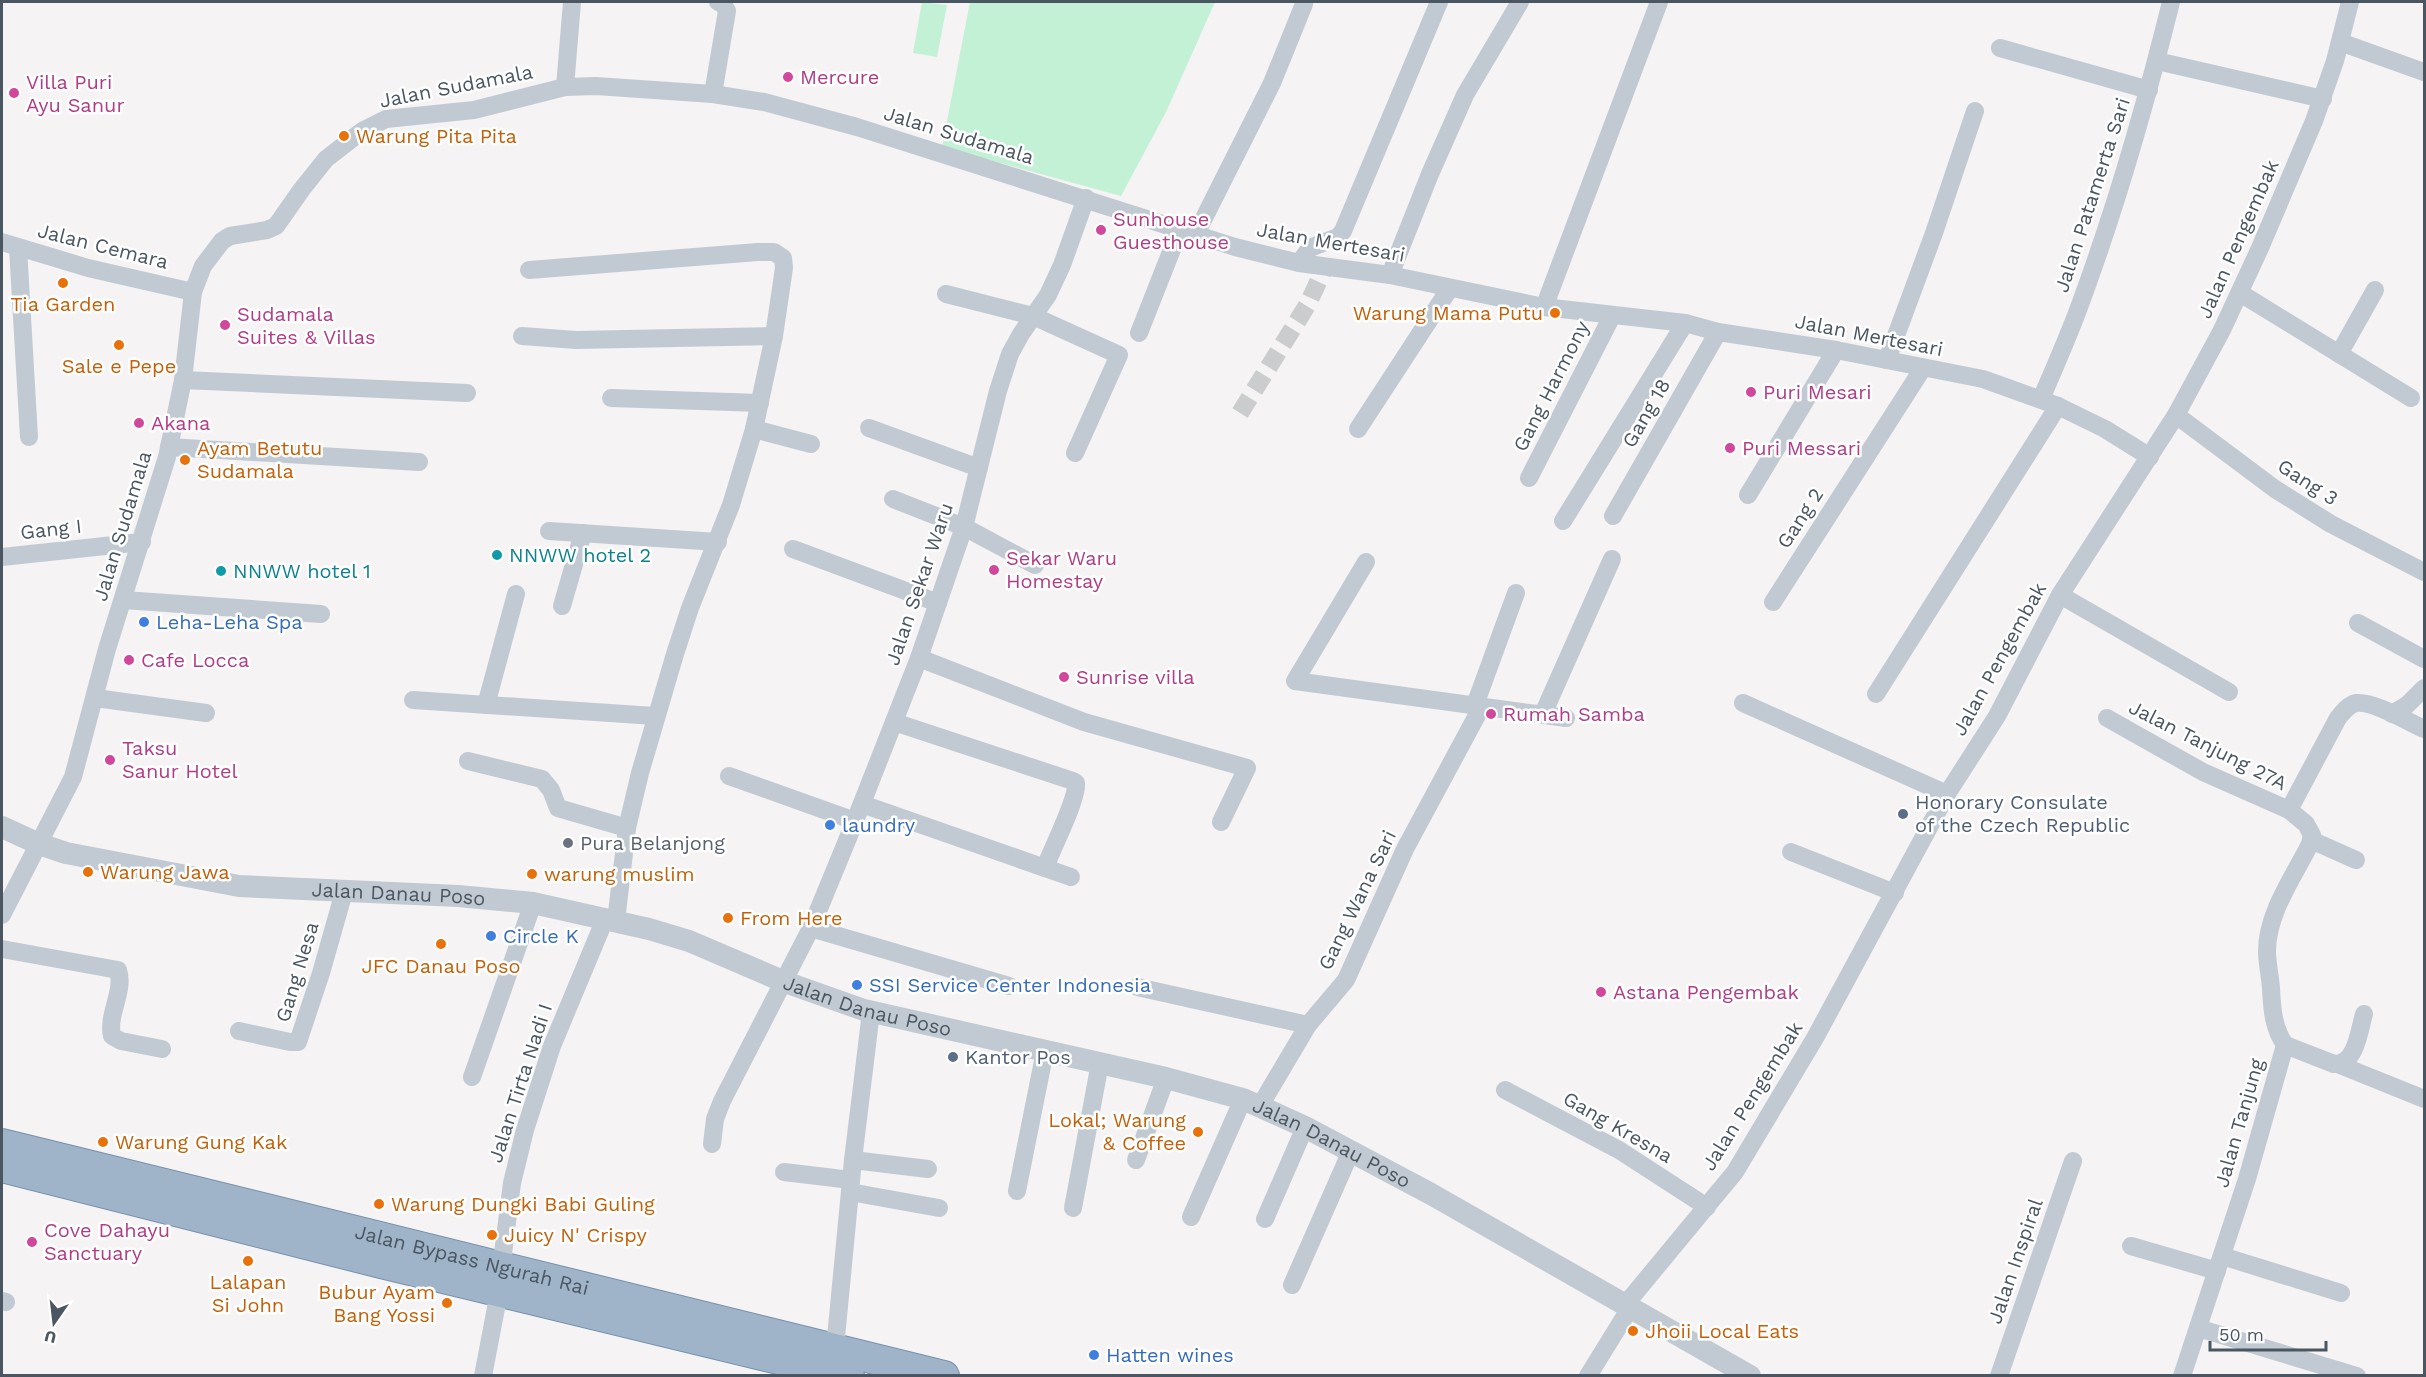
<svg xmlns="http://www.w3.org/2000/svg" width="2426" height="1377" font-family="'Work Sans',sans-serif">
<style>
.green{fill:#c3f1d5}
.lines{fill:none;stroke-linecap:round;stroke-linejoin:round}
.minor-tunnel{stroke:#caccce;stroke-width:18;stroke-dasharray:18 9;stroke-linecap:butt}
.trunk-casing{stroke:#7690ad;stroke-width:32}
.minor{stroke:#c1cad2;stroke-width:18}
.tertiary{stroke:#c1cad2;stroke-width:22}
.trunk{stroke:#9fb4c9;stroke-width:30}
.hotel-dot{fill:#d1479c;stroke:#fff;stroke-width:2}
.food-dot{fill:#e8710a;stroke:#fff;stroke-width:2}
.culture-dot{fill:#0f9aa8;stroke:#fff;stroke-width:2}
.shop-dot{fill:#3f7fe0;stroke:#fff;stroke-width:2}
.service-dot{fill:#5c6f8a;stroke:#fff;stroke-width:2}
.worship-dot{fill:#6b7280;stroke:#fff;stroke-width:2}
.labels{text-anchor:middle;stroke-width:5;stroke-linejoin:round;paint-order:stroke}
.hotel-label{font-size:20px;fill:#b23c85;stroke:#fff;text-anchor:start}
.street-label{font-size:20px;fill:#4a5661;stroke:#fff}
.food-label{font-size:20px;fill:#c56008;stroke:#fff;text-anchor:start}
.culture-label{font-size:20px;fill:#0d838f;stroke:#fff;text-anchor:start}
.shop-label{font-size:20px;fill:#366cbe;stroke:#fff;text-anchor:start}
.service-label{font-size:20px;fill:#4e5e75;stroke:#fff;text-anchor:start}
.worship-label{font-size:20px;fill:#5b616d;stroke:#fff;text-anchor:start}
</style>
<rect width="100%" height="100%" fill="#f5f3f3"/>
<!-- green -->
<g class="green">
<polygon points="922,2 947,5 937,57 913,53"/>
<polygon points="970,2 1215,2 1166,112 1121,196 942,147"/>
</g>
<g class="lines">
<!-- minor-tunnel -->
<polyline class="minor-tunnel" points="1240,413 1308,304 1325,267"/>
<!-- trunk casing -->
<g class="trunk-casing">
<g id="trunk">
<path id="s2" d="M2,1144l942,232"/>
<polyline points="2,1167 381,1263 849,1376"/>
</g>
</g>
<!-- minor -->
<g class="minor">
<polyline points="2340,42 2424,72"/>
<polyline points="2000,48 2149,90"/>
<polyline points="2157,61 2323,99"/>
<polyline points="565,87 572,2"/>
<polyline points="713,94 727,11 723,4 718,2"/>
<polyline points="1196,234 1272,83 1304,4"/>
<polyline points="2,242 88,268 193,292"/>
<polyline points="18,248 29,437"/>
<polyline points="1299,263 1310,248 1338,237 1343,231 1439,2"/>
<polyline points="529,270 758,252 774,252 783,258 784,268 774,336 754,429 731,505 690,608 675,654 640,773 627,828 616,921"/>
<polyline points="1390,275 1430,174 1465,95 1520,2"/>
<polyline points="2240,293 2411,398"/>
<polyline points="946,294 1033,316 1119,355 1075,453"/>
<polyline points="1548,297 1659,2"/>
<polyline points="1139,333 1180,229"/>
<polyline points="522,336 576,340 774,336"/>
<polyline points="2339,354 2375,290"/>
<polyline points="1887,360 1934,233 1975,111"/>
<polyline points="183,380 467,393"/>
<polyline points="611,398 760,403"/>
<path d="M2041,399c14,-32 28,-64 40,-97 36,-98 65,-199 90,-300"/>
<polyline points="2176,415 2275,489 2331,524 2424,572"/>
<polyline points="869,428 979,468"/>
<polyline points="754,429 811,444"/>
<polyline points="1358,429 1450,288"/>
<polyline points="169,447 419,462"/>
<polyline points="1529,478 1612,316"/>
<polyline points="1748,495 1836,350"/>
<polyline points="893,499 964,527 1035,565"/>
<polyline points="1613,516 1718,332"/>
<polyline points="1563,521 1685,323"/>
<polyline points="549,531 718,542"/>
<polyline points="793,549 938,603"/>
<polyline points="2,557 142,542"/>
<polyline points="1366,562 1295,681 1566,718"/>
<polyline points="2060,595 2229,692"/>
<polyline points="124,600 321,614"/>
<polyline points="1773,602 1923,368"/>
<polyline points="562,606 583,533"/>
<polyline points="2358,623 2424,659"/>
<polyline points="919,658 1084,722 1247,768 1221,822"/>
<polyline points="1876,694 2058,406"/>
<polyline points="95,698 206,713"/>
<polyline points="413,700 655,716"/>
<polyline points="1743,703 1947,794"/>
<polyline points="486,705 516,594"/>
<polyline points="1475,705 1516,593"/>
<polyline points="1543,714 1612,559"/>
<polyline points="2392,714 2407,705 2424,688"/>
<path d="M2107,718l96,54 86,38 17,14 6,11 -2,9c-16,32 -43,69 -43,107 0,12 3,24 4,37 1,21 2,39 14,57l-38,134 -65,197"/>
<polyline points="468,761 542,779 551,790 558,808 627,828"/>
<polyline points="729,776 855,821"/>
<path d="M862,804l183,64c6,-18 33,-69 31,-85l-3,-2 -179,-59"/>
<path d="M2289,810l49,-92c5,-6 10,-13 18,-15 18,-2 52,19 68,26"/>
<polyline points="2311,840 2356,860"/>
<polyline points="1791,852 1895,893"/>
<polyline points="1045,868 1071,877"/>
<polyline points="2,915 73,777 107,649 167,457 183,380 193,292 203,266 222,241 230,236 267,230 276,226 302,189 326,159 362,131 386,119 474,110 565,87 596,86 713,94 764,102 857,127 1235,247 1299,263 1390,275 1544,307 1685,323 1718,332 1836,350 1983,379 2058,406 2105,429 2150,457"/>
<polyline points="811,928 1009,986"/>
<path d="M2,949l116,21c7,21 -11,44 -6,66l9,5 41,8"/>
<polyline points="1137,987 1308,1025"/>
<polyline points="239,1031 290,1042 298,1042 321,973 344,892"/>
<path d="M2285,1045l49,19c22,1 25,-33 30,-50"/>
<polyline points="2340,1065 2424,1099"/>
<polyline points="472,1077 533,903"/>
<polyline points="1505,1090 1619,1150 1707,1207"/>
<polyline points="1260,1106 1308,1025 1346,980 1405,849 1482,706"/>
<polyline points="712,1144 715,1119 722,1101 811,928 855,821 919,658 964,527 998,391 1010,354 1021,334 1048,295 1062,265 1086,198"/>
<polyline points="853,1160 928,1169"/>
<polyline points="1136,1160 1166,1078"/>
<polyline points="784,1172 851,1180"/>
<polyline points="1017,1191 1045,1051"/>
<polyline points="850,1192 939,1208"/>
<polyline points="1073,1208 1100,1063"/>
<polyline points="1191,1217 1243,1099"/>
<polyline points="1265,1219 1305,1127"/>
<polyline points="2131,1246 2217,1271"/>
<polyline points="2222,1256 2341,1293"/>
<polyline points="1292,1285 1351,1151"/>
<polyline points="2,1301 6,1302"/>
<polyline points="1625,1305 1735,1172 1815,1038 1947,794 1997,716 2060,595 2176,415 2222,330 2260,248 2314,121 2335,61 2350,2"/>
<polyline points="2198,1328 2357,1376"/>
<polyline points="835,1348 853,1160 871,1012"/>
<polyline points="483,1376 496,1308 512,1183 525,1130 552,1046 605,919"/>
<polyline points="1588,1376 1630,1308"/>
<polyline points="1999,1376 2073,1161"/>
</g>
<!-- tertiary -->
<path class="tertiary" id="s1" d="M2,827l37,17 27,9 173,33 219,10 75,7 116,26 40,12 96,41 79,28 302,68 77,21 62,28 126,67 319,182"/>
<!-- trunk -->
<use href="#trunk" class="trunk"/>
</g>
<!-- markers -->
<g class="hotel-dot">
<circle cx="788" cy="77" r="6"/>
<circle cx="14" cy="93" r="6"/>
<circle cx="1101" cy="230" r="6"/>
<circle cx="225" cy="325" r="6"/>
<circle cx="1751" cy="392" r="6"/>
<circle cx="139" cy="423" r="6"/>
<circle cx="1730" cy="448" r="6"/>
<circle cx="994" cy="570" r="6"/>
<circle cx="129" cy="660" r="6"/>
<circle cx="1064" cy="677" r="6"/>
<circle cx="1491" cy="714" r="6"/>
<circle cx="110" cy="760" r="6"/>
<circle cx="1601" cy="992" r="6"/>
<circle cx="32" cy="1242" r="6"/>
</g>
<g class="food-dot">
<circle cx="344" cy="136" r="6"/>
<circle cx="63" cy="283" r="6"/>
<circle cx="1555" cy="313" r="6"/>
<circle cx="119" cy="345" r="6"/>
<circle cx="185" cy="460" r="6"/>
<circle cx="88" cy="872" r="6"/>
<circle cx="532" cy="874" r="6"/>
<circle cx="728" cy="918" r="6"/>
<circle cx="441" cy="944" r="6"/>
<circle cx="1198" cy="1132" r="6"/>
<circle cx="103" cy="1142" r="6"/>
<circle cx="379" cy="1204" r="6"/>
<circle cx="492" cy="1235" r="6"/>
<circle cx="248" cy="1261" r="6"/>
<circle cx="447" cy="1303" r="6"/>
<circle cx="1633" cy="1331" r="6"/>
</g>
<g class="culture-dot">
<circle cx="497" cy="555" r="6"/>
<circle cx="221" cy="571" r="6"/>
</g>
<g class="shop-dot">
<circle cx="144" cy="622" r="6"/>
<circle cx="830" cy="825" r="6"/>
<circle cx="491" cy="936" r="6"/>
<circle cx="857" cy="985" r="6"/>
<circle cx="1094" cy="1355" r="6"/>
</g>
<g class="service-dot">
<circle cx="1903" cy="814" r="6"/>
<circle cx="953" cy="1057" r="6"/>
</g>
<circle class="worship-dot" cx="568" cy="843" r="6"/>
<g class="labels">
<!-- hotel labels -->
<g class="hotel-label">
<text x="800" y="84">Mercure</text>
<text x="26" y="89">Villa Puri<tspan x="26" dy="23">Ayu Sanur</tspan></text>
<text x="1113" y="226">Sunhouse<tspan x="1113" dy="23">Guesthouse</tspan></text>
<text x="237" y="321">Sudamala<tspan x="237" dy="23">Suites &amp; Villas</tspan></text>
<text x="1763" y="399">Puri Mesari</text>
<text x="151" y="430">Akana</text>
<text x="1742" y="455">Puri Messari</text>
<text x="1006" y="565">Sekar Waru<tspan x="1006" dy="23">Homestay</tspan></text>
<text x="141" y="667">Cafe Locca</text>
<text x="1076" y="684">Sunrise villa</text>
<text x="1503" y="721">Rumah Samba</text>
<text x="122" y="755">Taksu<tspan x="122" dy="23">Sanur Hotel</tspan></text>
<text x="1613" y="999">Astana Pengembak</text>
<text x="44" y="1237">Cove Dahayu<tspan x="44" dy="23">Sanctuary</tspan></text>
</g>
<!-- street labels -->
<g class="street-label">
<text transform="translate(456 86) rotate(-11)" y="7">Jalan Sudamala</text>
<text transform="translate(959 135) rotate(17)" y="7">Jalan Sudamala</text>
<text transform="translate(2092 195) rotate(-72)" y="7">Jalan Patamerta Sari</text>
<text transform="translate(2238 239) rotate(-66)" y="7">Jalan Pengembak</text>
<text transform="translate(1331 242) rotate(10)" y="7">Jalan Mertesari</text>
<text transform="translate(103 246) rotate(14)" y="7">Jalan Cemara</text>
<text transform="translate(1869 335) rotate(11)" y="7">Jalan Mertesari</text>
<text transform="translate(1551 386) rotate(-63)" y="7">Gang Harmony</text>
<text transform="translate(1646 413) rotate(-60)" y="7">Gang 18</text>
<text transform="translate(2308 482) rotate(33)" y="7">Gang 3</text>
<text transform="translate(1800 518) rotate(-57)" y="7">Gang 2</text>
<text transform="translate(122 526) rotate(-73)" y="7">Jalan Sudamala</text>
<text transform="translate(51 529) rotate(-6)" y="7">Gang I</text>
<text transform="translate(919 584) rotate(-71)" y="7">Jalan Sekar Waru</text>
<text transform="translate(1999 659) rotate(-61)" y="7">Jalan Pengembak</text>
<text transform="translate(2208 745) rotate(27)" y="7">Jalan Tanjung 27A</text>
<text dy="7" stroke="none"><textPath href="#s1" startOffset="405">Jalan Danau Poso</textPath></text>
<text transform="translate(1357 900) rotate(-64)" y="7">Gang Wana Sari</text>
<text transform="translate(297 972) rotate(-73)" y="7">Gang Nesa</text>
<text dy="7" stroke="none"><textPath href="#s1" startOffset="891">Jalan Danau Poso</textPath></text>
<text transform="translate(520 1083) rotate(-72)" y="7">Jalan Tirta Nadi I</text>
<text transform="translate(1752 1096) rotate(-58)" y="7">Jalan Pengembak</text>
<text transform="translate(2239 1123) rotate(-74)" y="7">Jalan Tanjung</text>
<text transform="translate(1618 1127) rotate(30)" y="7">Gang Kresna</text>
<text dy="7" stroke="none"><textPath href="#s1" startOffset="1377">Jalan Danau Poso</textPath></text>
<text dy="7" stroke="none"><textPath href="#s2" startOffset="484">Jalan Bypass Ngurah Rai</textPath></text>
<text transform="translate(2015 1261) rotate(-71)" y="7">Jalan Inspiral</text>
</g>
<!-- food labels -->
<g class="food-label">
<text x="356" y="143">Warung Pita Pita</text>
<text x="63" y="311" text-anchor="middle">Tia Garden</text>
<text x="1543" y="320" text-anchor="end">Warung Mama Putu</text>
<text x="119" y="373" text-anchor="middle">Sale e Pepe</text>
<text x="197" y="455">Ayam Betutu<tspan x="197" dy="23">Sudamala</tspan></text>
<text x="100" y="879">Warung Jawa</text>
<text x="544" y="881">warung muslim</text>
<text x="740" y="925">From Here</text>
<text x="441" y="973" text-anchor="middle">JFC Danau Poso</text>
<text x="1186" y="1127" text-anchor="end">Lokal; Warung<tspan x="1186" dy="23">&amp; Coffee</tspan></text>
<text x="115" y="1149">Warung Gung Kak</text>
<text x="391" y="1211">Warung Dungki Babi Guling</text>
<text x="504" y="1242">Juicy N' Crispy</text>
<text x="248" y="1289" text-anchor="middle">Lalapan<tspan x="248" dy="23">Si John</tspan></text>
<text x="435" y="1299" text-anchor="end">Bubur Ayam<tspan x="435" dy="23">Bang Yossi</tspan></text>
<text x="1645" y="1338">Jhoii Local Eats</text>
</g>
<!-- culture labels -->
<g class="culture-label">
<text x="509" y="562">NNWW hotel 2</text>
<text x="233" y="578">NNWW hotel 1</text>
</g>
<!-- shop labels -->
<g class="shop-label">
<text x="156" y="629">Leha-Leha Spa</text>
<text x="842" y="832">laundry</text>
<text x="503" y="943">Circle K</text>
<text x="869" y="992">SSI Service Center Indonesia</text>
<text x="1106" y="1362">Hatten wines</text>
</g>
<!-- service labels -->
<g class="service-label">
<text x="1915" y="809">Honorary Consulate<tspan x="1915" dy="23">of the Czech Republic</tspan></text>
<text x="965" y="1064">Kantor Pos</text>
</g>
<!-- worship labels -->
<g class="worship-label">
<text x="580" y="850">Pura Belanjong</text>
</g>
</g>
<!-- border -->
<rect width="2426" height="1377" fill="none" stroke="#4a5661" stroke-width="6"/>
<!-- north arrow -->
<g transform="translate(54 1323) rotate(194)" stroke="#ffffff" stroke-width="4.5" paint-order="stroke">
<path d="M0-4.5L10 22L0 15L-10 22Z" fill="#4a5661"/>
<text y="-9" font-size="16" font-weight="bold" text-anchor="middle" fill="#4a5661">U</text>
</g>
<!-- scale -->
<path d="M2210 1341v9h116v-9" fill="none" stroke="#4a5661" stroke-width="3"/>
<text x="2219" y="1341" font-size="18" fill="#4a5661" stroke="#ffffff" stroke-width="4.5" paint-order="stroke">50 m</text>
</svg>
